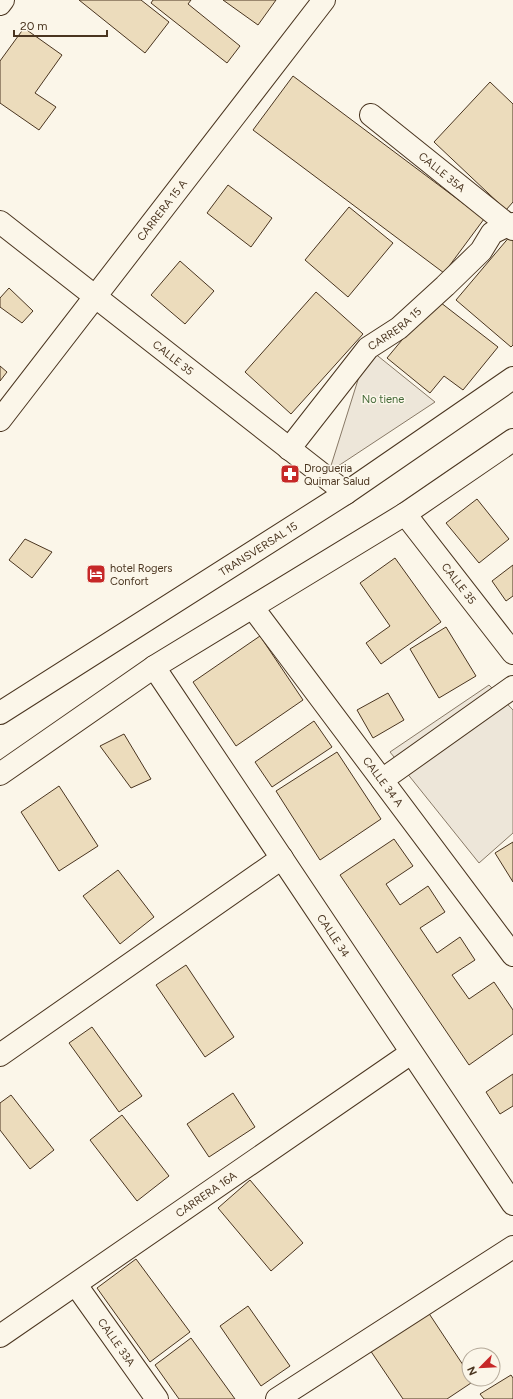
<svg xmlns="http://www.w3.org/2000/svg" width="513" height="1399" font-family="Figtree,sans-serif">
<style>
.green{fill:#ede6d9;stroke:#887966}
.building{fill:#ecdcbc;stroke:#4a3520}
.lines{fill:none;stroke-linecap:round;stroke-linejoin:round}
.minor-casing{stroke:#4a3520;stroke-width:24}
.minor{stroke:#fbf6e9;stroke-width:22}
.labels{text-anchor:middle;stroke-width:3;stroke-linejoin:round;paint-order:stroke}
.street-label{font-size:11px;fill:#4a3520;stroke:#fbf6e9}
.park-label{font-size:11px;fill:#436837;stroke:#fbf6e9}
.poi-label{font-size:11px;fill:#4a3520;stroke:#fbf6e9;text-anchor:start}
</style>
<rect width="100%" height="100%" fill="#fbf6e9"/>
<!-- green -->
<g class="green">
<polygon points="368,348 435,402 329,472"/>
<polygon points="489,685 513,710 513,833 479,863 390,752"/>
</g>
<!-- building -->
<g class="building">
<polygon points="79,0 141,0 169,22 145,53"/>
<polygon points="153,0 191,0 188,4 240,46 227,63 151,3"/>
<polygon points="223,0 276,0 258,25"/>
<polygon points="24,28 62,55 35,93 56,107 39,130 0,103 0,61"/>
<polygon points="293,76 484,219 444,273 253,130"/>
<polygon points="490,82 513,104 513,202 506,210 434,142"/>
<polygon points="228,185 272,218 251,247 207,213"/>
<polygon points="349,207 393,243 348,297 305,260"/>
<polygon points="511,235 513,237 513,345 511,347 456,300"/>
<polygon points="180,261 214,291 185,324 151,295"/>
<polygon points="9,288 33,311 22,323 0,307 0,298"/>
<polygon points="316,292 363,334 291,414 245,372"/>
<polygon points="436,299 498,347 463,390 444,376 430,393 387,358"/>
<polygon points="0,366 7,372 0,381"/>
<polygon points="477,499 509,539 479,563 446,523"/>
<polygon points="25,539 52,552 32,578 9,560"/>
<polygon points="395,558 441,622 381,664 366,643 390,626 360,583"/>
<polygon points="513,565 513,596 506,601 492,581"/>
<polygon points="446,627 476,676 439,698 410,649"/>
<polygon points="260,636 303,700 236,746 193,682"/>
<polygon points="388,693 404,720 373,738 357,710"/>
<polygon points="314,721 332,747 272,787 255,762"/>
<polygon points="124,734 151,779 131,788 100,746"/>
<polygon points="337,752 381,819 320,860 276,791"/>
<polygon points="59,786 98,846 59,871 21,812"/>
<polygon points="394,839 413,866 386,884 400,905 428,886 445,912 420,928 437,953 460,937 475,960 452,975 469,999 494,982 513,1010 513,1034 469,1065 340,875"/>
<polygon points="513,842 513,882 495,853"/>
<polygon points="118,870 154,917 120,944 83,896"/>
<polygon points="186,965 234,1037 205,1057 156,985"/>
<polygon points="92,1027 142,1096 119,1112 69,1043"/>
<polygon points="513,1074 513,1106 500,1114 486,1092"/>
<polygon points="233,1093 255,1127 209,1157 187,1124"/>
<polygon points="11,1095 54,1150 30,1169 0,1130 0,1103"/>
<polygon points="122,1115 169,1176 137,1201 90,1140"/>
<polygon points="250,1180 303,1243 271,1271 218,1208"/>
<polygon points="136,1259 190,1332 150,1362 97,1288"/>
<polygon points="248,1306 290,1366 261,1386 220,1326"/>
<polygon points="428,1312 469,1374 469,1379 474,1381 447,1399 403,1399 370,1350"/>
<polygon points="191,1338 235,1399 179,1399 155,1365"/>
<polygon points="511,1375 513,1378 513,1399 484,1399 480,1394"/>
</g>
<g class="lines">
<!-- minor casing -->
<g class="minor-casing">
<g id="minor">
<polyline points="0,4 3,0"/>
<path id="s1" d="M371,115l142,114"/>
<path id="s2" d="M0,222l346,271"/>
<path id="s3" d="M0,420l324,-420"/>
<path id="s4" d="M289,449l79,-101 31,-20 46,-42 36,-35 11,-18 16,-8 5,-1"/>
<path id="s5" d="M405,514l108,139"/>
<path id="s6" d="M253,608l260,347"/>
<path id="s7" d="M154,667l359,537"/>
<path id="s8" d="M0,713l346,-220 167,-115"/>
<polyline points="0,774 154,667 405,514 513,440"/>
<polyline points="382,780 513,687"/>
<polyline points="0,1055 282,858"/>
<path id="s9" d="M76,1285l81,114"/>
<path id="s10" d="M0,1336l411,-283"/>
<polyline points="277,1399 513,1247"/>
</g>
</g>
<!-- minor -->
<use href="#minor" class="minor"/>
</g>
<!-- icons -->
<defs>
<g id="pharmacy-square" transform="scale(1)"><rect x="-9" y="-9" width="18" height="18" rx="4" fill="#c62828" stroke="#fbf6e9"/><path d="M-2-6h4v4h4v4h-4v4h-4v-4h-4v-4h4Z" fill="#fff"/></g>
<g id="hotel-square" transform="scale(1)"><rect x="-9" y="-9" width="18" height="18" rx="4" fill="#c62828" stroke="#fbf6e9"/><path d="M-6-4.5h1.5V1H6V5H4.5V3h-9V5H-6ZM-4 0a1.8 1.8 0 1 1 3.6 0ZM.5 0V-2.5h3Q6-2.5 6 0Z" fill="#fff"/></g>
</defs>
<g fill-rule="evenodd">
<use href="#pharmacy-square" x="290" y="474"/>
<use href="#hotel-square" x="96" y="574"/>
</g>
<g class="labels">
<!-- street labels -->
<g class="street-label">
<text dy="4" stroke="none"><textPath href="#s1" startOffset="91">CALLE 35A</textPath></text>
<text dy="4" stroke="none"><textPath href="#s3" startOffset="265">CARRERA 15 A</textPath></text>
<text dy="4" stroke="none"><textPath href="#s4" startOffset="161">CARRERA 15</textPath></text>
<text dy="4" stroke="none"><textPath href="#s2" startOffset="220">CALLE 35</textPath></text>
<text dy="4" stroke="none"><textPath href="#s8" startOffset="306">TRANSVERSAL 15</textPath></text>
<text dy="4" stroke="none"><textPath href="#s5" startOffset="88">CALLE 35</textPath></text>
<text dy="4" stroke="none"><textPath href="#s6" startOffset="217">CALLE 34 A</textPath></text>
<text dy="4" stroke="none"><textPath href="#s7" startOffset="323">CALLE 34</textPath></text>
<text dy="4" stroke="none"><textPath href="#s10" startOffset="250">CARRERA 16A</textPath></text>
<text dy="4" stroke="none"><textPath href="#s9" startOffset="70">CALLE 33A</textPath></text>
</g>
<!-- park labels -->
<g class="park-label">
<text x="383" y="403">No tiene</text>
</g>
<!-- poi labels -->
<g class="poi-label">
<text x="304" y="472">Drogueria<tspan x="304" dy="13">Quimar Salud</tspan></text>
<text x="110" y="572">hotel Rogers<tspan x="110" dy="13">Confort</tspan></text>
</g>
</g>
<!-- north arrow -->
<g transform="translate(481 1367) rotate(246)"><circle r="19" fill="#fbf6e9" stroke="#b4a999"/>
<path d="M0-3L7 15L0 10L-7 15Z" fill="#c62828"/>
<text y="-6" font-size="11" font-weight="bold" text-anchor="middle" fill="#4a3520">N</text>
</g>
<!-- scale -->
<path d="M14 30v6h93v-6" fill="none" stroke="#4a3520" stroke-width="2"/>
<text x="20" y="30" font-size="12" fill="#4a3520" stroke="#fbf6e9" stroke-width="3" paint-order="stroke">20 m</text>
</svg>
